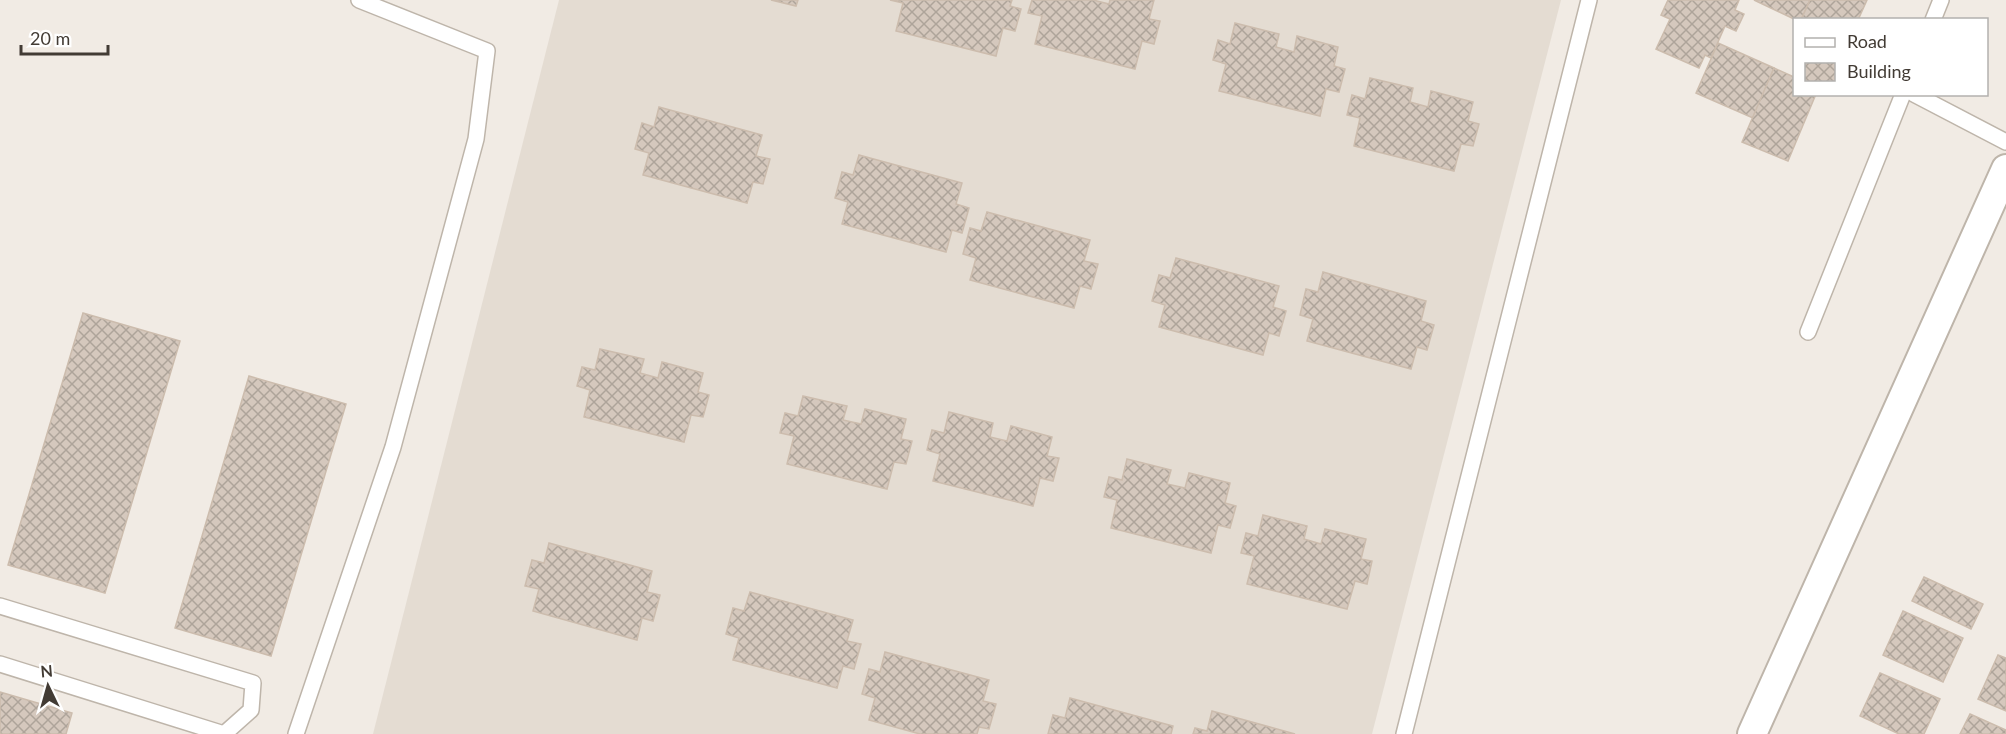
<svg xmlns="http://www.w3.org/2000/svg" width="2006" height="734" font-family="Lato,sans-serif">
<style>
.residential{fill:#e4dcd2}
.building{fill:url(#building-cross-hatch);stroke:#ccbcad;stroke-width:1.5}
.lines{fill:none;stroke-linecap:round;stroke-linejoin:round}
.service-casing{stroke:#beb5aa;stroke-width:18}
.minor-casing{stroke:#beb5aa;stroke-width:32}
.service{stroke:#fff;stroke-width:15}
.minor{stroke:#fff;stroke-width:28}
</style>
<defs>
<pattern id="building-cross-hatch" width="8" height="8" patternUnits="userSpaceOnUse" patternTransform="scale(1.5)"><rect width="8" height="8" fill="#d5c8bd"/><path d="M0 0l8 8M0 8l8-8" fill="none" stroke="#aea49a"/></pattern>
</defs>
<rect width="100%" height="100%" fill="#f1ebe4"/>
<!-- residential -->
<polygon class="residential" points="559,0 1561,0 1372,734 373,734"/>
<!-- building -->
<g class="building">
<polygon points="771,0 798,0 796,6"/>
<polygon points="890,0 1012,0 1010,6 1021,9 1015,31 1003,28 996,56 896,31 903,3"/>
<polygon points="1032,0 1093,0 1109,4 1110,0 1154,0 1149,19 1160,21 1154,44 1142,41 1135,69 1035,44 1042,16 1028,13"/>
<polygon points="1668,0 1739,0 1735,10 1744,14 1736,31 1725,26 1711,58 1705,55 1699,68 1656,49 1670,19 1661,15"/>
<polygon points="1754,0 1810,0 1801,20 1796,20"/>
<polygon points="1810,0 1867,0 1858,20 1801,20"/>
<polygon points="1235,23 1279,34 1276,47 1294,52 1297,36 1338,47 1334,66 1345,69 1339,92 1326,89 1320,116 1219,91 1226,64 1213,60 1218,40 1230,44"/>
<polygon points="1718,43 1774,68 1753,118 1696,93"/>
<polygon points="1774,68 1794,77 1794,94 1816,94 1788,161 1742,142"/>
<polygon points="1370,78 1413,88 1410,102 1428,107 1431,91 1473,102 1468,121 1479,124 1473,146 1461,144 1454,171 1354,146 1360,118 1347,115 1352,95 1365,99"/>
<polygon points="659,107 762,135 756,156 770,159 763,184 753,182 747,203 643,175 649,153 635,149 642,123 654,127"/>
<polygon points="859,155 962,183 956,204 969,208 962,233 952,230 946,252 842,224 848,202 835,198 842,172 853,175"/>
<polygon points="987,212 1090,240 1084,261 1098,264 1091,289 1080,286 1074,308 970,280 976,258 963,254 970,228 981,231"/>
<polygon points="1176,258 1279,286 1273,307 1286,311 1279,336 1269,333 1263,355 1159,327 1165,305 1152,301 1159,275 1170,278"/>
<polygon points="1323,272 1426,301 1421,321 1434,325 1427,350 1417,347 1411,369 1307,341 1313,319 1300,315 1306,289 1318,292"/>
<polygon points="83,313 180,341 105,593 8,565"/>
<polygon points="600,349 644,359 640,373 658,378 662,362 703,373 698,392 709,395 703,417 691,415 684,442 584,417 590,390 577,386 582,367 595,370"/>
<polygon points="249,376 346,404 271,656 175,628"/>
<polygon points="803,396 847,406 843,420 861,424 865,409 906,419 901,439 912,441 906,464 894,462 887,489 787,464 794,436 780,433 785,413 798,416"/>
<polygon points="949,412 993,423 990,437 1007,441 1011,426 1052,437 1047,456 1059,458 1053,481 1040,478 1033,506 933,481 940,454 927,450 932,430 944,433"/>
<polygon points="1127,459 1171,470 1167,484 1185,488 1189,473 1230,483 1225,503 1236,506 1230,528 1218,525 1211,553 1111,528 1117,500 1104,497 1109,477 1122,480"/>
<polygon points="1263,515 1307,526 1304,539 1321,544 1325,529 1366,539 1361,559 1372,561 1367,584 1355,581 1347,609 1247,584 1254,556 1241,553 1246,533 1258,536"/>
<polygon points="549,543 652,571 647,592 660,595 653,621 642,618 637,640 533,611 539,589 525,586 532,560 544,563"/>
<polygon points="1924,577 1983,604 1971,629 1912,601"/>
<polygon points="750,592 853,620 847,641 861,644 854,669 843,666 837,688 733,660 739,638 726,634 733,608 744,611"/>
<polygon points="1903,611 1963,638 1943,682 1883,655"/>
<polygon points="885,652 989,680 983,701 996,704 989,729 979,727 977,734 920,734 869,720 875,698 862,694 869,669 880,672"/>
<polygon points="1998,655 2006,658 2006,711 1978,699"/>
<polygon points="1880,673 1940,699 1924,734 1899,734 1860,716"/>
<polygon points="0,692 72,713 66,734 0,734"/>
<polygon points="1070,698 1173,726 1171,734 1048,734 1053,715 1065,718"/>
<polygon points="1212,711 1295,734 1193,734 1195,728 1207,731"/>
<polygon points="1970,714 2006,730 2006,734 1960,734"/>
</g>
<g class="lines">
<!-- service casing -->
<g class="service-casing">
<g id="service">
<polyline points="1933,20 1941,0"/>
<polyline points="1914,94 2006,142"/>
<polyline points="1808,332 1903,94"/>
<polyline points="0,606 253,683 251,710 224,734"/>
<polyline points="0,664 224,734"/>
<polyline points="296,734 393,447 476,139 487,51 359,0"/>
<polyline points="1404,734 1589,0"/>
</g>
</g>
<!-- minor casing -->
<g class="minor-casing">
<polyline id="minor" points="1752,734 2006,169"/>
</g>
<!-- service -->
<use href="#service" class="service"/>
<!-- minor -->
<use href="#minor" class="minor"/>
</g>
<!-- legend -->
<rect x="1793" y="18" width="195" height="78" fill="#ffffff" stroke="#b3b1ae" stroke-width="1.5"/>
<rect x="1805" y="38" width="30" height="9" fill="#ffffff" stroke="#b3b1ae" stroke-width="1.5"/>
<text x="1847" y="48" font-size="18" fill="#423b34">Road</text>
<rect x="1805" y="63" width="30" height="18" fill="url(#building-cross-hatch)" stroke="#b3b1ae" stroke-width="1.5"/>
<text x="1847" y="78" font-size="18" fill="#423b34">Building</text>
<!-- north arrow -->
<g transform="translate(48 686) rotate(355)" stroke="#ffffff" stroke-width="4.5" paint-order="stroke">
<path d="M0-4.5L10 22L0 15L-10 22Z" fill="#423b34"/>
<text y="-9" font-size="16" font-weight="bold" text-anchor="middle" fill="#423b34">N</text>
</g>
<!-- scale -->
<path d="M21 45v9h87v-9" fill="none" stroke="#423b34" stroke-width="3"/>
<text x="30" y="45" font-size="18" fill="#423b34" stroke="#ffffff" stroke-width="4.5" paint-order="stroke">20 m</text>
</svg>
